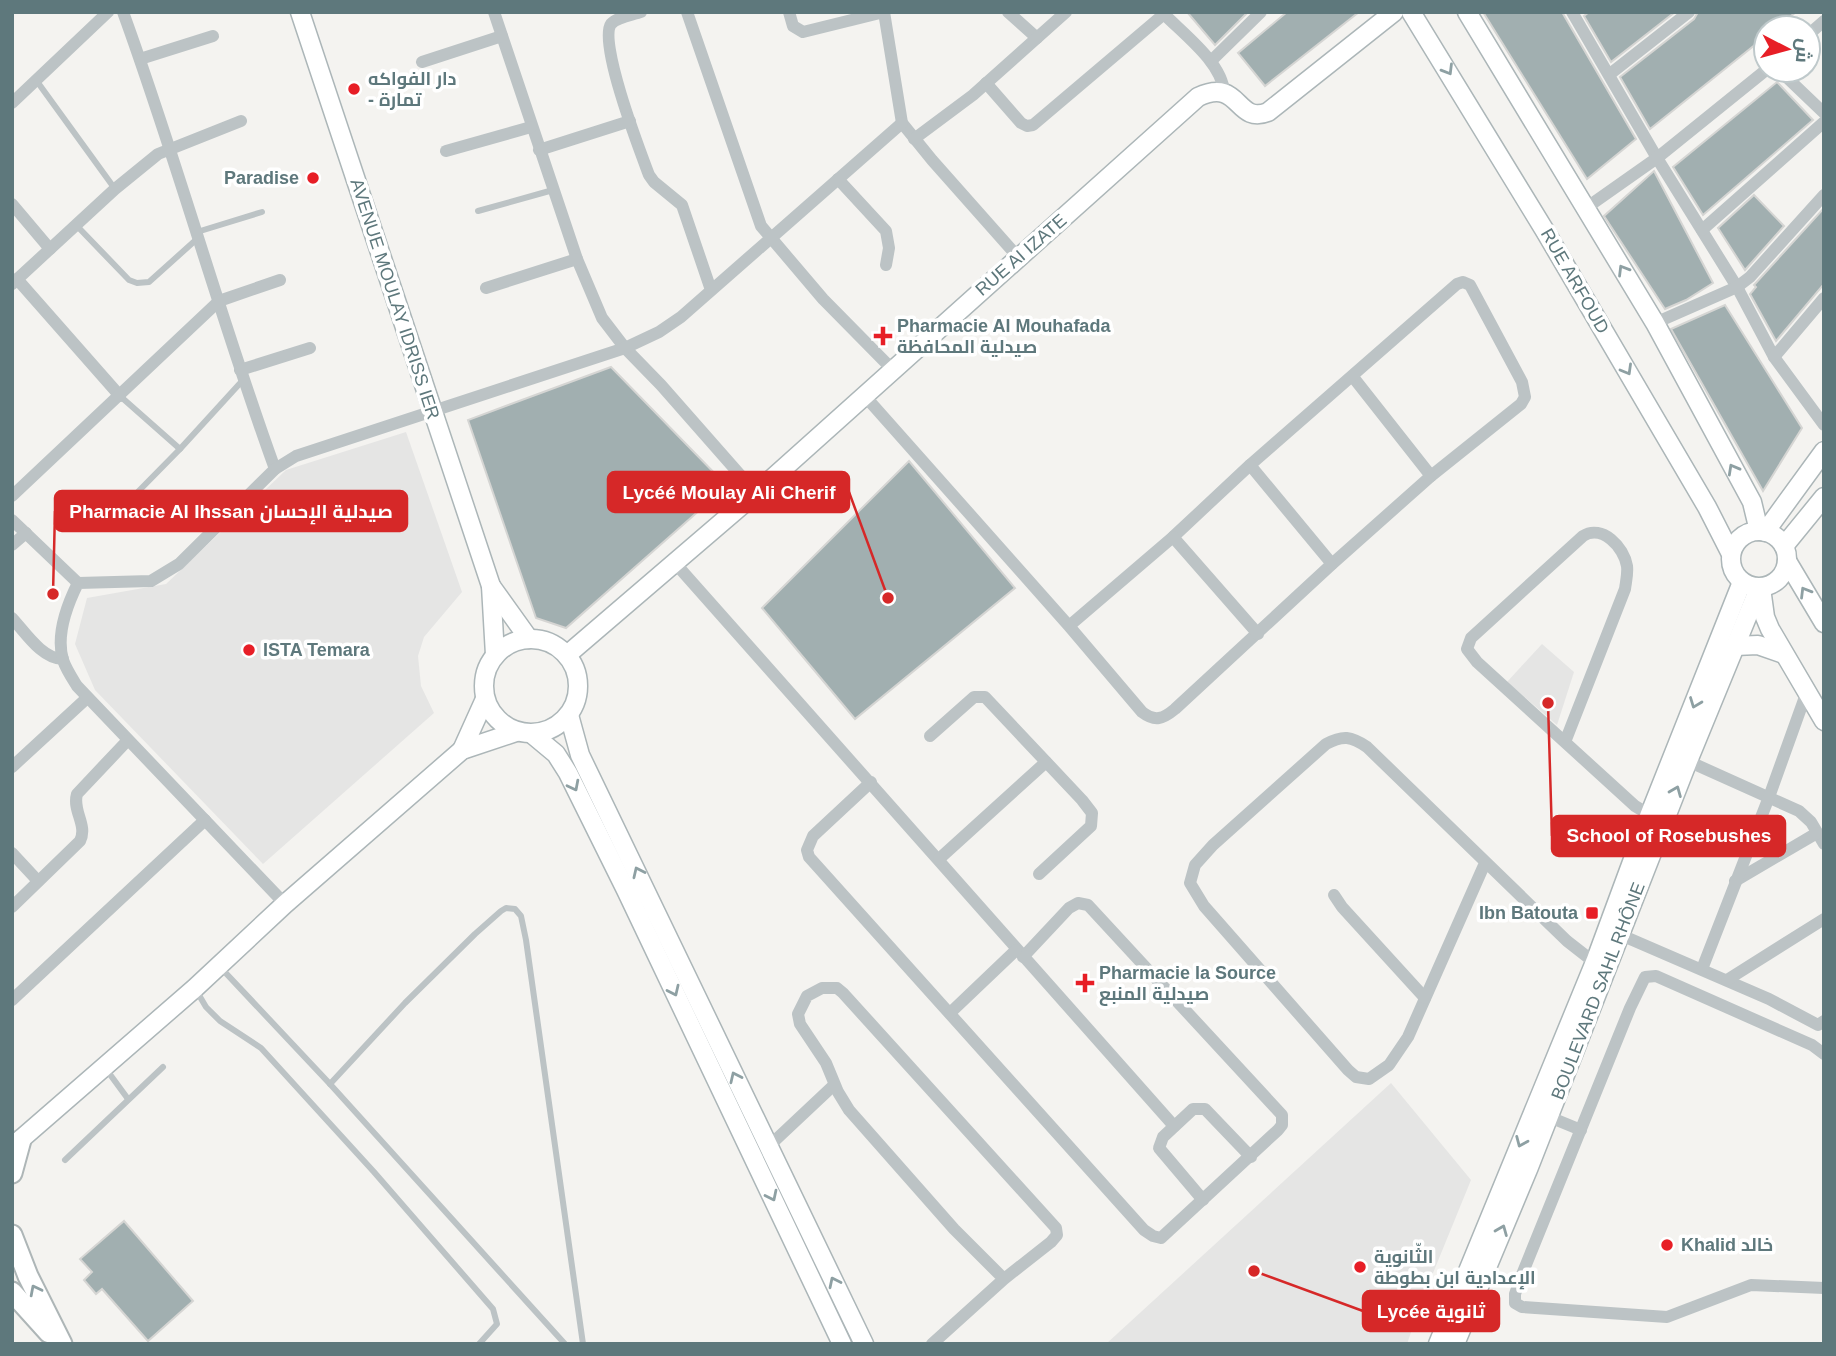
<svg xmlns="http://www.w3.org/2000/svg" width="1836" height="1356" font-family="Arial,Cairo,sans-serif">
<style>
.built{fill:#e5e5e4}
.building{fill:#a1afb0;stroke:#d5d5d3;stroke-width:2}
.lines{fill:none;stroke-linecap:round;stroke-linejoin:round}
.secondary-casing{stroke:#acb6b8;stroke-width:21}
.primary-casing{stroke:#aeb6b7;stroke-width:23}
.lane{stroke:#bcc3c5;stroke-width:6}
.street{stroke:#bcc3c5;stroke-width:12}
.secondary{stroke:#fff;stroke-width:18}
.primary{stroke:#fff;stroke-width:19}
.oneway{stroke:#8ea0a3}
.poi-dot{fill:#e71e26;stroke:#fff;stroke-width:2.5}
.labels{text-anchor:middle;stroke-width:7;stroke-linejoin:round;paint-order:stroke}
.poi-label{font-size:18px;font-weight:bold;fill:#5e787c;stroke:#fff;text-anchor:start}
.street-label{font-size:18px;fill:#5e787c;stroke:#fff}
.leader{fill:none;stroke:#d62828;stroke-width:2.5}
.callout-dot{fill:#d62828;stroke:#fff;stroke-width:2.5}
.callout{fill:#d62828;stroke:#d62828;stroke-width:2.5}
.callout-label{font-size:19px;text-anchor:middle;font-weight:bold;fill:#fff}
</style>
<rect width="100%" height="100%" fill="#f4f3f0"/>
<!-- built -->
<g class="built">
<polygon points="406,432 462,592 424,637 418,656 421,686 434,713 263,864 95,690 75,644 87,598 166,584 286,470"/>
<polygon points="1542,644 1574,672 1557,725 1507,682"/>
<polygon points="1391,1083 1471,1180 1422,1300 1407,1344 1106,1344"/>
</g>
<!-- building -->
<g class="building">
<polygon points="1187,12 1248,12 1215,45"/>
<polygon points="1287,12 1359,12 1265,86 1238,53"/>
<polygon points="1483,12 1562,12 1636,139 1587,179"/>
<polygon points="1589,12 1675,12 1611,62 1584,16"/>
<polygon points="1698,12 1796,12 1776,28 1766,28 1766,36 1650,129 1620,77 1694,19"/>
<polygon points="1777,82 1813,120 1703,215 1673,167"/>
<polygon points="1654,171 1713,283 1686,300 1665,309 1604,216"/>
<polygon points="1754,195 1784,226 1745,270 1718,228"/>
<polygon points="1824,208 1824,284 1776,341 1750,294 1756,287 1754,285"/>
<polygon points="1725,305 1802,428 1763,491 1671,329"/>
<polygon points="611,367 727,486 566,628 536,618 468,420"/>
<polygon points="909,461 1015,588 855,719 762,608"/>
<polygon points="124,1221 193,1301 148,1341 102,1289 96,1294 84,1280 92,1272 80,1259"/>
</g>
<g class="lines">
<!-- secondary casing -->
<g class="secondary-casing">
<g id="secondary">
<polyline points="300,12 491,586 495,655"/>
<polyline points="1411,12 1545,231 1707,507 1731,554"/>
<polyline points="1467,12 1655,323 1752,502 1759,531"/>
<circle cx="1759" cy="559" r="28"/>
<polyline points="1765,532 1824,451"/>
<polyline points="1784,546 1824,497"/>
<polyline points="1787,561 1824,623"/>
<polyline points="491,586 529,639"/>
<polyline points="1761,588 1765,617 1770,629 1824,721"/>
<circle cx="531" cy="686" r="47"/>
<polyline points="1735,646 1758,645 1784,654"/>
<path d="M567,655l189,-162 442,-396c43,-20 37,28 70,15l126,-100"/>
<polyline points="569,715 580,755 864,1344"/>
<polyline points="532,734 556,754 568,773 626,890 842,1344"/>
<polyline points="462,750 485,699"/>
<polyline points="12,1147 195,988 285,904 462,750 516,732"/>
<polyline points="1438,1344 1595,962 1649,816 1742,582"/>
<polyline points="1455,1344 1529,1167 1688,761 1759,588"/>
</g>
</g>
<!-- primary casing -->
<g class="primary-casing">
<g id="primary">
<polyline points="12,1173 21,1140"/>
<polyline points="12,1235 28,1276 62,1344"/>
<polyline points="12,1292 49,1333"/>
</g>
</g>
<!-- lane -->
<g class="lane">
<polyline points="36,80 115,189"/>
<polyline points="478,211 553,190"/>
<polyline points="77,226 129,280 137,283 149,282 198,238"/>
<polyline points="197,232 262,212"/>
<polyline points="120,396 180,449 243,380"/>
<polyline points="122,508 180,449"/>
<polyline points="221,968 330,1084 565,1344"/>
<polyline points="196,990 206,1007 220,1021 261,1048 374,1172 493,1309 497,1324 479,1344"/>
<polyline points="106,1069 128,1099"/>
<polyline points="330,1084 405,1003 475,934 501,911 506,908 515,909 521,916 526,940 583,1344"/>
<polyline points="65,1160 163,1067"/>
</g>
<!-- street -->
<g class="street">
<path d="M123,12c55,151 97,306 152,457"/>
<polyline points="494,12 577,259 602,318 625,348 661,385 756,493"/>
<path d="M641,12c-8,3 -24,5 -30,12 -13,18 29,127 38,151l5,7 28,23 29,85"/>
<polyline points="687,12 761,226 823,299 892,369"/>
<polyline points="789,12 793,26 803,32 884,12"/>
<polyline points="884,12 902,123 932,160 1018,257"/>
<polyline points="1008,12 1037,38"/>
<path d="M1162,12c20,21 60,50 62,80"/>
<polyline points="1572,12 1657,158 1737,287 1774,357 1824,425"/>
<polyline points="1808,35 1824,21"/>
<polyline points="140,59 213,36"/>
<polyline points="1211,61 1261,12"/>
<polyline points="422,62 502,36"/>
<polyline points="1779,70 1824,113"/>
<polyline points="1610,74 1689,12"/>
<polyline points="986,83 1021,123 1027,126 1033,125 1164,14"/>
<polyline points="12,103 108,12"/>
<polyline points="914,139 973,95 1066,12"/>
<polyline points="539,150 630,121"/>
<polyline points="446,151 531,127"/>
<polyline points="838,179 886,231 889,248 886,265"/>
<polyline points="12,204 50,249"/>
<polyline points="1586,208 1657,158 1766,70"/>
<polyline points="1702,230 1824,122"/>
<polyline points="17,279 120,396"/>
<polyline points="12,284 115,189 158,154 241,121"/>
<polyline points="486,288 577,259"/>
<polyline points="1655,323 1737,287 1750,277 1824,195"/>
<polyline points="1774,357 1824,298"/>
<polyline points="240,370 310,348"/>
<polyline points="1353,377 1431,476"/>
<path d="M864,395l205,231 73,86c13,10 21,7 33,-3l157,-145 99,-88 90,-72 4,-7 -3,-15 -52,-97 -7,-3 -6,2 -207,181 -77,72 -104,89"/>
<polyline points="1250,465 1332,564"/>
<polyline points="12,496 219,301 280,280"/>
<polyline points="12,520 78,583"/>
<polyline points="1173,537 1258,634"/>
<polyline points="12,545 26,533"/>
<polyline points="675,563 1174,1126"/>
<path d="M12,618c13,14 30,41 51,41"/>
<polyline points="930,736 974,697 985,697 1082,800 1092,813 1091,826 1039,874"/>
<path d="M1565,742l60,-153c1,-8 3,-15 2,-23 -3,-19 -25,-42 -44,-30l-112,102 -4,11 10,13 158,144 20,12"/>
<polyline points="1681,758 1799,811 1811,822 1824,844"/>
<polyline points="12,767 87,698"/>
<polyline points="871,782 813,836 807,850 809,857 1144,1230 1153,1236 1161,1238 1278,1130 1282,1125 1282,1115 1088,905 1078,903 1069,908 1023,957"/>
<polyline points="12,853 38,881"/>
<polyline points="939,859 1046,762"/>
<path d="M1485,863l-77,174 -19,28 -20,14 -13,-2 -8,-7 -144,-164 -14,-23 5,-18 18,-20 113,-101c17,-9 25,-8 41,3l200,194 32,25"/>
<polyline points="1735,881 1817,833"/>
<polyline points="1334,895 1342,907 1425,998"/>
<path d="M285,904l-208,-218c-5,-8 -11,-17 -14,-26 -7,-24 4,-55 15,-77l73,-2 28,-17 96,-95 21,-13 329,-108 34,-16 22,-15 221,-194"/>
<path d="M12,907l68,-66c8,-16 -8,-30 -3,-47l50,-53"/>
<polyline points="1614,932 1769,999 1818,1025 1824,1021"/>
<polyline points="1702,969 1769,797 1806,694"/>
<polyline points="1727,980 1824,919"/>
<polyline points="12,1000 205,820"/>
<polyline points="950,1013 1016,950"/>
<polyline points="1824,1054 1812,1045 1656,976 1645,977 1630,1008 1521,1277 1515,1294 1515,1303 1522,1307 1667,1317 1751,1285 1824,1288"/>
<polyline points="1542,1114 1581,1130"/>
<polyline points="768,1147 834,1085"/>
<polyline points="1203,1200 1159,1148 1163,1137 1193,1109 1205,1109 1251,1157"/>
<polyline points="932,1344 1004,1279 1051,1242 1057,1235 1056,1228 843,993 837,988 822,988 807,996 798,1014 800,1024 826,1063 838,1092 849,1110 954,1229 1004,1279"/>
</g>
<!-- secondary -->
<use href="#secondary" class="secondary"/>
<!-- primary -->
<use href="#primary" class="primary"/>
</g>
<!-- one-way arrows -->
<defs><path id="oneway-chevron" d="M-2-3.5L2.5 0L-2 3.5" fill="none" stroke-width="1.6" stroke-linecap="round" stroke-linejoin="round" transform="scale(1.75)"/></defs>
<g class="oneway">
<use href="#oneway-chevron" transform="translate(1448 70) rotate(59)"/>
<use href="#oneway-chevron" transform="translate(1623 270) rotate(-121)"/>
<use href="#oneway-chevron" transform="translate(1627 370) rotate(60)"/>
<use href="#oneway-chevron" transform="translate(1733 469) rotate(-119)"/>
<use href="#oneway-chevron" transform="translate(1805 592) rotate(-121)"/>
<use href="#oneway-chevron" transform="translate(1695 703) rotate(111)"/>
<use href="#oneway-chevron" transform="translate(574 786) rotate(63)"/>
<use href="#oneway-chevron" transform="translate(1676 791) rotate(-68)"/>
<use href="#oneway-chevron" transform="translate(638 872) rotate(-115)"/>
<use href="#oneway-chevron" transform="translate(674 991) rotate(65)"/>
<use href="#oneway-chevron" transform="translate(735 1077) rotate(-115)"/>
<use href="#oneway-chevron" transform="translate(1521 1142) rotate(113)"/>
<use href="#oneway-chevron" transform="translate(772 1196) rotate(64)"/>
<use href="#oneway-chevron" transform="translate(1502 1230) rotate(-68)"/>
<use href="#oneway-chevron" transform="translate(834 1282) rotate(-116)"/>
<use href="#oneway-chevron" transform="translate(35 1290) rotate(-117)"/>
</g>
<!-- markers -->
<g class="poi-dot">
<circle cx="354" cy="89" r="7"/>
<circle cx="313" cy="178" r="7"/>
<path d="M879.5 325.5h7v7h7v7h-7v7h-7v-7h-7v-7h7z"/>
<circle cx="249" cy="650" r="7"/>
<rect x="1585" y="906" width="14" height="14" rx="3.5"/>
<path d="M1081.5 972.5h7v7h7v7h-7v7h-7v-7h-7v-7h7z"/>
<circle cx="1667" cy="1245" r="7"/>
<circle cx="1360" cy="1267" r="7"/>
</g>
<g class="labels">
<!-- poi labels -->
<g class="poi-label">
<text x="368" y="85">دار الفواكه<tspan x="368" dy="21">- تمارة</tspan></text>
<text x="299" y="184" text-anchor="end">Paradise</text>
<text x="897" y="332">Pharmacie Al Mouhafada<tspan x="897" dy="21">صيدلية المحافظة</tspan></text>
<text x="263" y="656">ISTA Temara</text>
<text x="1578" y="919" text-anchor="end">Ibn Batouta</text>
<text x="1099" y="979">Pharmacie la Source<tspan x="1099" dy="21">صيدلية المنبع</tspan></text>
<text x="1681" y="1251">Khalid خالد</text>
<text x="1374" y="1263">الثّانوية<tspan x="1374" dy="21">الإعدادية ابن بطوطة</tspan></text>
</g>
<!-- street labels -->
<g class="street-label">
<text transform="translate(1021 255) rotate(-41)" y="6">RUE AI IZATE</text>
<text transform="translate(1575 281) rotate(60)" y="6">RUE ARFOUD</text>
<text transform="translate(395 299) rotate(72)" y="6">AVENUE MOULAY IDRISS IER</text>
<text transform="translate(1598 991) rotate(-69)" y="6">BOULEVARD SAHL RHÔNE</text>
</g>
</g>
<!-- callouts -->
<path class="leader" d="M888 598L849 492M53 594L55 511M1548 703L1552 836M1254 1271L1363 1311"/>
<g class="callout-dot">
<circle cx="888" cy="598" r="7"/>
<circle cx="53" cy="594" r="7"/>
<circle cx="1548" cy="703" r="7"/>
<circle cx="1254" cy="1271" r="7"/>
</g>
<g class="callout">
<rect x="608" y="472" width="241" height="40" rx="7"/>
<rect x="55" y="491" width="352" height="40" rx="7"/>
<rect x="1552" y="816" width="233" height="40" rx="7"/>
<rect x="1363" y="1291" width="136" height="40" rx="7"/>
</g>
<g class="callout-label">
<text x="729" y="499">Lycéé Moulay Ali Cherif</text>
<text x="231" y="518">Pharmacie Al Ihssan صيدلية الإحسان</text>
<text x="1669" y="842">School of Rosebushes</text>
<text x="1431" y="1318">Lycée ثانوية</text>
</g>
<!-- border -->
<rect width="1836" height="1356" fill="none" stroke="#5e787c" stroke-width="28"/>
<!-- north arrow -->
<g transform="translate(1787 49) rotate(96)"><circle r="33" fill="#ffffff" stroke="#bfc9cb" stroke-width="2"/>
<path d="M0-5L12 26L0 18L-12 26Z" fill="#e71e26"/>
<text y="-10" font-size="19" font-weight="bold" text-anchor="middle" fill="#5e787c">ش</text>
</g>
</svg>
